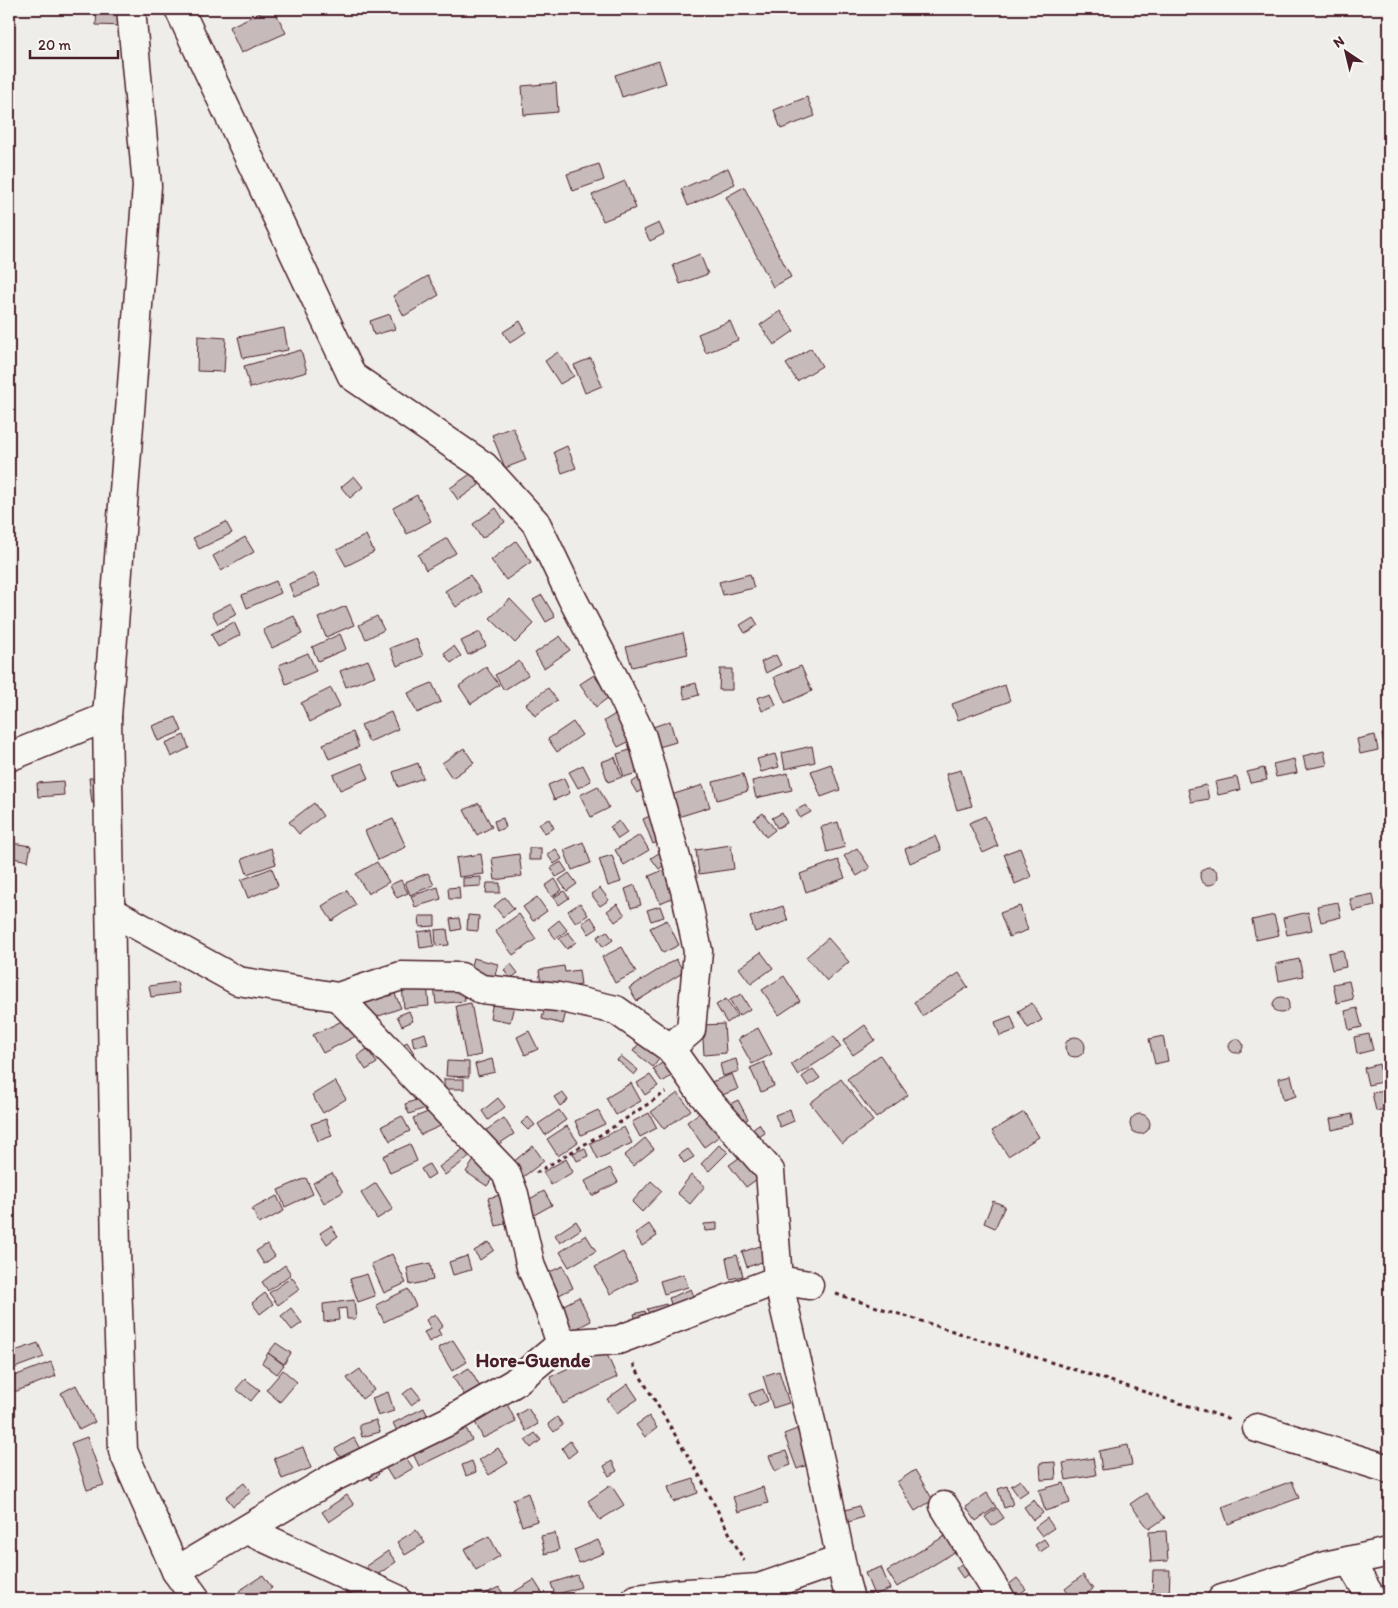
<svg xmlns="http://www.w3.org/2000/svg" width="1398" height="1608" font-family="Itim,sans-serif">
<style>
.building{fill:#c6babb;stroke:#4a1f2b}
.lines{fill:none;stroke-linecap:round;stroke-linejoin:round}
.minor-casing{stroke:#4a1f2b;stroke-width:31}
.path{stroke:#4a1f2b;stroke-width:3;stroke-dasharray:4 4;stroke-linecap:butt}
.minor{stroke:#f6f6f2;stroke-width:28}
.labels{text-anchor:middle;stroke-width:5;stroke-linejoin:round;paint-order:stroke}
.quarter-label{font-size:20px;font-weight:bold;fill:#4a1f2b;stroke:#f6f6f2}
</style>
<rect width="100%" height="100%" fill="#efedea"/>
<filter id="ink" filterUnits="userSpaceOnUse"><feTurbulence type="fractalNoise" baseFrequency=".02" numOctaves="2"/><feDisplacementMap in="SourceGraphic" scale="10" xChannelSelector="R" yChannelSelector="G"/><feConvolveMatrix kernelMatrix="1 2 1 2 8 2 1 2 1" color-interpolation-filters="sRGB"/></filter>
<g filter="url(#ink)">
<!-- building -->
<g class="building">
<polygon points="97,9 124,9 124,26 96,25"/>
<polygon points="268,9 274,9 286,33 241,53 229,27"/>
<polygon points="659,61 666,83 622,97 615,75"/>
<polygon points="556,83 558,112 524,115 522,86"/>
<polygon points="807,97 815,116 781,129 774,110"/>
<polygon points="599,164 604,180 573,191 567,174"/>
<polygon points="728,168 735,184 688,206 681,189"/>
<polygon points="625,181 636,208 603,221 592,195"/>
<polygon points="744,187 791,277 773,287 726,197"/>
<polygon points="659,223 664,234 650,241 644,230"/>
<polygon points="700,254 708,274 680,284 673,265"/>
<polygon points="428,276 439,295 404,316 393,296"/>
<polygon points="780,311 794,331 774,345 760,325"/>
<polygon points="390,314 395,329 374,335 370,321"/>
<polygon points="520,321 526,332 510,343 503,332"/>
<polygon points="730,321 738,340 706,353 698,334"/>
<polygon points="284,328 288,350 243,358 238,337"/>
<polygon points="198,336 226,338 224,372 197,371"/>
<polygon points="811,348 822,366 797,381 786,364"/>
<polygon points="301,350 307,372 250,388 244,366"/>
<polygon points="558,352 574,376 560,384 545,361"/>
<polygon points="591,358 602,386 585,393 574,365"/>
<polygon points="513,427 526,460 505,468 492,435"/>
<polygon points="567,446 576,468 562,473 554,452"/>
<polygon points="472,473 479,485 458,500 450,488"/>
<polygon points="354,476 363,487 350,498 341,487"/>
<polygon points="417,495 431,521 407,534 393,508"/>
<polygon points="496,508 505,522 482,538 473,524"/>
<polygon points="226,522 232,533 199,549 193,538"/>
<polygon points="366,535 374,552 346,566 337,550"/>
<polygon points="245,537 254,552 221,571 213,556"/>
<polygon points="447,538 456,553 426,570 418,555"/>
<polygon points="516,541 531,562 506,580 491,560"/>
<polygon points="314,573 320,586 294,597 289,584"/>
<polygon points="750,574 754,588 723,595 719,582"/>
<polygon points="470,575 481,592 456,607 445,591"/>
<polygon points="276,581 281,593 247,608 242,595"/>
<polygon points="542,595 555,617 546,622 533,600"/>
<polygon points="510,599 534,624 515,643 490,618"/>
<polygon points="231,603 237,614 218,624 212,613"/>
<polygon points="346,606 354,625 326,637 318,618"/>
<polygon points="294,616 302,634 272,648 263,630"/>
<polygon points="377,616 384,630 366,639 359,625"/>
<polygon points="753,617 758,625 745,633 740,625"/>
<polygon points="234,622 240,635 218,647 211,634"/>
<polygon points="480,632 486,646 468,655 461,641"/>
<polygon points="683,633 688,654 632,667 626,647"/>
<polygon points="340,634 346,649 318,661 312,647"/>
<polygon points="560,636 570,650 544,668 535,653"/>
<polygon points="416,638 423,656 397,666 390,648"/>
<polygon points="454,646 461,656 451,663 444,653"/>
<polygon points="308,653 316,671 286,684 279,665"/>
<polygon points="776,655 781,665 766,673 761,662"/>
<polygon points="368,660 375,676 346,687 340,671"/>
<polygon points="519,661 528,675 504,690 495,675"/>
<polygon points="801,666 812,691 785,703 774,677"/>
<polygon points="486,667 499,685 471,704 459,686"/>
<polygon points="720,669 732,669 732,690 719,690"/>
<polygon points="594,675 609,697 596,707 580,684"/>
<polygon points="432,683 441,702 417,713 408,693"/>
<polygon points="696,683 699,695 685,699 682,687"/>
<polygon points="1005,685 1010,701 958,720 952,704"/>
<polygon points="331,688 340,706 310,722 301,703"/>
<polygon points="548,688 557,700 535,716 526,704"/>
<polygon points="771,693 776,705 762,711 757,698"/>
<polygon points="391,712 398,729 369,742 361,725"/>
<polygon points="617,713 632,740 618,747 604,721"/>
<polygon points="176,717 182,731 158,741 152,726"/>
<polygon points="670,721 676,742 659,747 653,727"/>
<polygon points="573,722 582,735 557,752 548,739"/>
<polygon points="353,732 359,747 329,759 323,744"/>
<polygon points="1389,733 1389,745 1384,746 1382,734"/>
<polygon points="184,735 189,748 171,757 165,743"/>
<polygon points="1375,735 1378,750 1360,754 1357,739"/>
<polygon points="812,746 815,762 785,769 782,753"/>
<polygon points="464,748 474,763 452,778 442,763"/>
<polygon points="633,749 640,772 624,777 617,754"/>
<polygon points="1324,751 1327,765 1306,769 1303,756"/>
<polygon points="775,754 779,767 761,772 757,759"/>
<polygon points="615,757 622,777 608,782 601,762"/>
<polygon points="1294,759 1297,773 1276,777 1273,764"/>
<polygon points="362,763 369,778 340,790 333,775"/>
<polygon points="418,763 423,778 398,787 393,772"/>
<polygon points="831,764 840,790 821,797 811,771"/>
<polygon points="583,765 591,781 578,788 569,772"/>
<polygon points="1264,768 1267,780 1250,783 1247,772"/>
<polygon points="961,770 972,806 957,810 946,774"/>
<polygon points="788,773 792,790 756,798 752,781"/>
<polygon points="743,774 748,791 717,800 713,782"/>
<polygon points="102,777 105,801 92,803 89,778"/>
<polygon points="640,777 646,787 637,793 631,783"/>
<polygon points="1237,777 1240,790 1218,795 1215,782"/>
<polygon points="564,778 570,793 554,800 548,785"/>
<polygon points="63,781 64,795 38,797 37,783"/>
<polygon points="703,785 710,807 678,817 671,795"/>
<polygon points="1206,785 1209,799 1191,802 1188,789"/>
<polygon points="598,786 609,808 591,817 580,795"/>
<polygon points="314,803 323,816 299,834 289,822"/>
<polygon points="479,803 492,827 477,835 464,810"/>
<polygon points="806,805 811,812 800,818 796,810"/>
<polygon points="657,813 667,838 653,844 643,819"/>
<polygon points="763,813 775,830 766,837 754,820"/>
<polygon points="782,813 787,823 777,828 772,818"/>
<polygon points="985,816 998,846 983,853 969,823"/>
<polygon points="503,818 506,827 497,831 494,821"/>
<polygon points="393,819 406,847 378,860 365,831"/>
<polygon points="549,819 554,828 545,833 539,824"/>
<polygon points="619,821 627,833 618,839 610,827"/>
<polygon points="838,822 845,847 827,852 821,827"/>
<polygon points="640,835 649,850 624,865 615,850"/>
<polygon points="935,836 941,850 910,863 905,849"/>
<polygon points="583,842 591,863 572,870 564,850"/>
<polygon points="12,843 31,846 28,861 9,857"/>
<polygon points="731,845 734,869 699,874 696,850"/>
<polygon points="271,848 276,864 247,874 242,859"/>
<rect x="529" y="848" width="12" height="12"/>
<polygon points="857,848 870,868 857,876 844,856"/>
<polygon points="1020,848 1031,877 1015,884 1004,854"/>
<polygon points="556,849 562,859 554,864 547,854"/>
<polygon points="665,849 672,859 659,869 651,858"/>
<polygon points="481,854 484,874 459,877 456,858"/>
<polygon points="519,854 522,876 495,880 492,858"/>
<polygon points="612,855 621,882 608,886 599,859"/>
<polygon points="838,860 845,878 806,892 800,874"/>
<polygon points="377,862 389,882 368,894 356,874"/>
<polygon points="561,862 567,871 556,877 551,868"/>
<circle cx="1209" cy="876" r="9"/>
<polygon points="272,868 278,886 248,898 241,880"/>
<polygon points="666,869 677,896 660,903 649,876"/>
<polygon points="428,873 434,885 410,895 405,882"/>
<polygon points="569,873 577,884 567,891 559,880"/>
<polygon points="481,877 481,886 463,887 463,878"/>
<polygon points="555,879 562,890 552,897 545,886"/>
<polygon points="401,880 408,893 397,898 390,885"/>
<polygon points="487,883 500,883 500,893 486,893"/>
<polygon points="635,885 641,905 631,908 625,889"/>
<polygon points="438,887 441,899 415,907 411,896"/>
<polygon points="459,887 460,899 449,899 448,888"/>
<polygon points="1389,887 1389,903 1388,903 1385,888"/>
<polygon points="600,888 609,900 600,906 591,894"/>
<polygon points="347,890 356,905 332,921 322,906"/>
<polygon points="564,891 569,898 559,905 554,897"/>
<polygon points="1373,894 1375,906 1353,911 1350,899"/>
<polygon points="505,897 514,909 503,917 494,906"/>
<polygon points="537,897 547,911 533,921 523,907"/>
<polygon points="1338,902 1341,917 1321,922 1317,906"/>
<polygon points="580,903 588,915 576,923 568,911"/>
<polygon points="617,904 625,915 615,922 607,911"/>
<polygon points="660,906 664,917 651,921 647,910"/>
<polygon points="783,906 788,921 755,932 750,917"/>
<polygon points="1020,906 1028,930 1009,937 1000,913"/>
<polygon points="1308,912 1312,930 1287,935 1283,918"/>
<polygon points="519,914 536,939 513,955 495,931"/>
<polygon points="468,915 479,916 478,931 467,930"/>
<polygon points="1274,915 1279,935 1256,940 1252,920"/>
<polygon points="419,916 435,916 435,926 420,927"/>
<polygon points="591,917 598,928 589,934 582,923"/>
<polygon points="459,918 461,929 452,931 450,919"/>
<polygon points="559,920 567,930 556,939 548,929"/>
<polygon points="667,920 679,945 663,953 650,928"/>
<polygon points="447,929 449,945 436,946 435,930"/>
<polygon points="432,930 434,946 420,948 418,932"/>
<polygon points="607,931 613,940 603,947 597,937"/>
<polygon points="568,932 576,942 567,949 559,939"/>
<polygon points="828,938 849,962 827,981 806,957"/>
<polygon points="622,947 636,972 615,983 602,957"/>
<polygon points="1343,950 1346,967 1332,970 1328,953"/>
<polygon points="761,952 773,968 751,984 739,968"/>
<polygon points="473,958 498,964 493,983 468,977"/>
<polygon points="676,959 684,972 637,1001 629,988"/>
<polygon points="1299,959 1303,976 1279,981 1276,964"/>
<polygon points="511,964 518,973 510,979 504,970"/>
<polygon points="564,966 565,972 579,970 581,985 542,991 539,970"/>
<polygon points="959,973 968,987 922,1016 914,1002"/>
<polygon points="784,976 800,1001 779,1015 762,990"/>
<polygon points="1349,981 1353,999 1337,1003 1333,984"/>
<polygon points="177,982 179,993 151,997 149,986"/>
<polygon points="463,982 465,1001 436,1004 434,985"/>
<polygon points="427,984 429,1006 404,1008 402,986"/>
<polygon points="393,989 401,1008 368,1020 361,1002"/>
<polygon points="741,994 750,1009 739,1016 730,1000"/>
<circle cx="1281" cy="1005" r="8"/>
<polygon points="726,999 737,1016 727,1023 716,1005"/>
<polygon points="493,1001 514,1006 510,1022 490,1018"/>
<polygon points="546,1002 567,1007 563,1024 542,1019"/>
<polygon points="471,1003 481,1055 466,1058 456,1006"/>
<polygon points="1032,1003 1042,1020 1028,1028 1018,1011"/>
<polygon points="1357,1008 1362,1027 1349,1030 1345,1011"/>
<polygon points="409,1011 413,1021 402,1026 397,1016"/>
<polygon points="1011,1016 1016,1030 1000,1036 995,1022"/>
<polygon points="348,1018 356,1036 323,1053 313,1035"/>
<polygon points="724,1024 726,1053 704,1055 702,1025"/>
<polygon points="865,1025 875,1040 853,1055 843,1041"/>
<polygon points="758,1028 772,1054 752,1064 738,1039"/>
<polygon points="529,1031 538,1049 525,1055 517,1037"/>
<polygon points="425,1033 428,1044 414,1047 412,1037"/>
<polygon points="1369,1034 1373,1050 1357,1054 1354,1037"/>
<polygon points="834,1036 841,1047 798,1075 791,1064"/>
<polygon points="1163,1036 1168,1061 1155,1064 1149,1039"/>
<circle cx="1075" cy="1047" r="10"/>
<polygon points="644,1037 664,1053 653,1067 633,1051"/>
<circle cx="1236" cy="1046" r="7"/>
<polygon points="407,1042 414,1053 404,1059 397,1048"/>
<polygon points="367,1049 377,1063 366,1070 357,1056"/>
<polygon points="880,1055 908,1095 876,1118 847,1079"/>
<polygon points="621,1056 638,1070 634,1075 617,1060"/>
<polygon points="492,1059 495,1072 478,1076 475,1064"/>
<polygon points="668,1059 678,1072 662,1082 653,1069"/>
<polygon points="736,1059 739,1071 723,1076 720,1064"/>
<polygon points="447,1061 469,1062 469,1077 446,1076"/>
<polygon points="764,1062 774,1086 761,1092 750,1068"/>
<polygon points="1379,1064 1383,1082 1368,1085 1364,1068"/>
<polygon points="813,1069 820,1078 808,1086 802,1077"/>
<polygon points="732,1074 738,1089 712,1099 706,1084"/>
<polygon points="650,1075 658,1086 645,1095 637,1083"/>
<polygon points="1291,1075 1296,1096 1283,1100 1279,1078"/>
<rect x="444" y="1079" width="20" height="10"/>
<polygon points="841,1079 873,1121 842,1144 810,1103"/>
<polygon points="335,1081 346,1099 323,1113 312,1095"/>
<polygon points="631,1083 641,1101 616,1115 606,1098"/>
<polygon points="1388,1090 1389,1108 1376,1111 1372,1093"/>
<polygon points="562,1092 568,1100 560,1106 554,1097"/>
<polygon points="678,1093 691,1110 664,1129 651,1112"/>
<polygon points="427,1096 431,1106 409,1114 405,1104"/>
<polygon points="498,1098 505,1107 488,1120 482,1111"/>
<polygon points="738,1100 748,1119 733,1127 722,1108"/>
<polygon points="438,1108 445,1124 420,1135 413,1118"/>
<polygon points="706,1108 724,1133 704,1147 687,1122"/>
<polygon points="790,1109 794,1121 780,1127 775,1115"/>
<polygon points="559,1110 566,1120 545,1135 538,1124"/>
<polygon points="598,1110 605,1124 581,1135 575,1121"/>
<polygon points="1024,1112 1039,1137 1008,1156 992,1131"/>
<polygon points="649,1113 657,1128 640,1137 632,1122"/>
<circle cx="1140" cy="1124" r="10"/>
<polygon points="1352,1114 1354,1125 1332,1130 1330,1119"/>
<polygon points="402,1116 410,1131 390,1141 382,1126"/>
<polygon points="528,1117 535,1125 528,1130 521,1123"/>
<polygon points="504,1118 514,1134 491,1149 482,1133"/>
<polygon points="326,1119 332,1136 318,1141 311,1124"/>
<polygon points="759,1124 765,1133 756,1139 750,1130"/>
<polygon points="567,1126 578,1142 558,1156 547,1139"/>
<polygon points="624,1127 632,1143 598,1159 590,1143"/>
<polygon points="645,1138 654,1149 633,1166 624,1156"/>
<polygon points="410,1144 417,1161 390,1173 383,1156"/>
<polygon points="719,1145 728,1152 709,1171 701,1164"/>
<polygon points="533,1146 544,1161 523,1177 513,1162"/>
<polygon points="466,1147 471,1156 445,1175 439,1167"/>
<polygon points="585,1148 588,1156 577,1161 573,1153"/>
<polygon points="688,1149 694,1157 684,1163 679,1155"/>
<polygon points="743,1155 760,1177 746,1187 729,1165"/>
<polygon points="476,1157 497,1172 487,1186 466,1172"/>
<polygon points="566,1159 573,1172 551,1185 543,1172"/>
<polygon points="429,1164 435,1174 427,1179 421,1169"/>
<polygon points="610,1168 618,1182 592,1196 585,1181"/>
<polygon points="332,1173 343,1192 324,1203 313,1183"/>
<polygon points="691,1175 705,1186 690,1204 677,1193"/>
<polygon points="306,1178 313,1194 285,1207 278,1190"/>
<polygon points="651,1181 662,1191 642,1212 632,1202"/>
<polygon points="376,1183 393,1209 377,1219 361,1193"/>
<polygon points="544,1191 552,1205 534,1215 526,1201"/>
<polygon points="508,1193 516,1221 496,1226 488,1198"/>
<polygon points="277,1196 284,1211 259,1224 252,1209"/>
<polygon points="993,1201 1005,1206 995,1228 984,1223"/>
<polygon points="576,1221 581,1229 560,1243 555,1235"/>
<polygon points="717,1223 717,1230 705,1231 704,1224"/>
<polygon points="649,1224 657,1236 642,1246 635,1234"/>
<polygon points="331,1226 338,1236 327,1244 320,1233"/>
<polygon points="586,1235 596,1251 569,1267 560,1252"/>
<polygon points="489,1242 494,1250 480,1260 474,1251"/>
<polygon points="267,1244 275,1256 264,1264 256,1251"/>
<polygon points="763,1245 768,1260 747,1267 742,1252"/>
<polygon points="623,1252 638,1280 610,1294 595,1267"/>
<polygon points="392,1254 406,1283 384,1293 371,1264"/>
<polygon points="737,1255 743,1276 730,1279 726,1258"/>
<polygon points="467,1256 471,1270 453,1275 449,1262"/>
<polygon points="430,1263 433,1280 410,1285 407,1268"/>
<polygon points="285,1265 291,1274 268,1291 262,1282"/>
<polygon points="563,1266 573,1288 555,1297 545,1274"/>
<polygon points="367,1274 375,1296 358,1302 350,1279"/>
<polygon points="684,1274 688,1287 664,1294 660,1281"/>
<polygon points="292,1277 300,1289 278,1305 269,1293"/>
<polygon points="408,1289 416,1306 384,1322 376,1305"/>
<polygon points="691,1289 697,1304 674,1313 669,1298"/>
<polygon points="265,1293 273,1304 260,1314 252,1303"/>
<polygon points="579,1297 591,1321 568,1333 556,1309"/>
<polygon points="354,1300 356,1319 347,1319 346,1308 338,1309 339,1320 324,1322 323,1304"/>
<polygon points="666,1304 669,1313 651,1318 647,1309"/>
<polygon points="291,1308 302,1323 292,1330 281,1316"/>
<polygon points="645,1311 647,1320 637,1323 634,1314"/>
<polygon points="435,1314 443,1326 438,1330 441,1335 429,1342 424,1332 431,1329 426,1320"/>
<polygon points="453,1340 467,1362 452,1371 438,1348"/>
<polygon points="38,1343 44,1357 9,1370 9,1353"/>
<polygon points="276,1343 291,1353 284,1364 268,1353"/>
<polygon points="605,1350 617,1377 563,1404 550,1377"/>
<polygon points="268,1353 284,1365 277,1374 262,1363"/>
<polygon points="51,1362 56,1376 9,1394 9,1378"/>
<polygon points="469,1368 486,1397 471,1406 453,1377"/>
<polygon points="360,1369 374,1390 362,1399 347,1378"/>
<polygon points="283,1370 297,1382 280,1402 266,1390"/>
<polygon points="779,1371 789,1403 773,1408 763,1376"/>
<polygon points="245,1379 260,1390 251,1401 236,1389"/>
<polygon points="628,1384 638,1399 617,1413 607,1399"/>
<polygon points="76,1385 95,1422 79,1430 61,1393"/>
<polygon points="412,1387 421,1398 411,1405 403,1394"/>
<polygon points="763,1389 768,1401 754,1407 749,1394"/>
<polygon points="388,1392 394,1411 378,1416 372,1398"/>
<polygon points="505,1400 516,1422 483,1438 472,1416"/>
<polygon points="424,1408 431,1423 400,1437 393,1423"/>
<polygon points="528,1408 538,1424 526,1431 517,1415"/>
<polygon points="649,1416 657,1428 645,1437 636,1425"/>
<polygon points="557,1417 563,1425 554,1432 548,1424"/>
<polygon points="376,1420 380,1432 362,1437 359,1425"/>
<polygon points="463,1422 472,1440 419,1466 410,1448"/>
<polygon points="797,1429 810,1464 797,1469 784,1434"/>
<polygon points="535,1433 541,1440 531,1448 525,1440"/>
<polygon points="87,1437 104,1485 87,1490 71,1443"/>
<polygon points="354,1438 360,1449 342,1460 335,1449"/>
<polygon points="570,1441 577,1451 568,1458 562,1448"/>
<polygon points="1128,1445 1132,1465 1102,1470 1099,1451"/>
<polygon points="303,1447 311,1468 282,1479 274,1458"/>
<polygon points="498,1448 508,1463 489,1475 479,1460"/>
<polygon points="401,1450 413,1468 393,1480 382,1462"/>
<polygon points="786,1451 791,1465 775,1471 769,1456"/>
<polygon points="1093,1458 1096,1475 1066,1480 1063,1463"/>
<polygon points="472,1461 476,1472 466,1476 462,1465"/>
<polygon points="612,1461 617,1471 609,1476 604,1466"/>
<polygon points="1055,1462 1056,1479 1041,1480 1040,1463"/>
<polygon points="373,1464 379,1474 371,1480 364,1469"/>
<polygon points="915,1470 933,1500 915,1511 897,1482"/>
<polygon points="694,1479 698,1493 673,1502 668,1487"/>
<polygon points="1020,1480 1028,1491 1019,1497 1011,1486"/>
<polygon points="1292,1481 1299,1498 1228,1524 1222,1507"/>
<polygon points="244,1483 251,1492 233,1506 226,1497"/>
<polygon points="1064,1483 1070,1503 1045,1511 1039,1490"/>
<polygon points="611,1485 624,1505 600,1520 588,1501"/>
<polygon points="1007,1486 1013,1505 1004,1508 998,1489"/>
<polygon points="763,1487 768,1503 738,1512 733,1497"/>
<polygon points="528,1493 537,1521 522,1526 513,1499"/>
<polygon points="987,1493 996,1507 976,1521 966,1507"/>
<polygon points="1146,1493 1165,1518 1149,1529 1130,1504"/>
<polygon points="347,1495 354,1505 329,1522 322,1512"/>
<polygon points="1034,1500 1043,1513 1033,1520 1024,1507"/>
<polygon points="859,1506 863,1517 846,1523 842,1511"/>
<polygon points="997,1508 1004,1518 992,1526 985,1517"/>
<polygon points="1047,1518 1054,1528 1042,1536 1035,1527"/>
<polygon points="416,1530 425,1543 405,1555 397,1542"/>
<polygon points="1166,1531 1168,1561 1151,1562 1149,1532"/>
<polygon points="555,1533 559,1550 545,1554 541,1536"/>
<polygon points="948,1534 958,1550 897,1587 887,1571"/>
<polygon points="489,1536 500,1556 476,1570 464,1549"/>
<polygon points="1044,1539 1049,1546 1040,1552 1035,1545"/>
<polygon points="598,1540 604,1553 579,1563 574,1550"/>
<polygon points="388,1551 396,1562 374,1577 366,1566"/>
<polygon points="963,1563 970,1572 963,1578 956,1568"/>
<polygon points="881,1567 890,1589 874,1595 865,1573"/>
<polygon points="1153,1570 1170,1570 1169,1599 1152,1599"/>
<polygon points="263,1575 272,1588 256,1599 245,1599 239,1591"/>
<polygon points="577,1575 581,1587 555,1595 551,1583"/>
<polygon points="1083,1575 1093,1589 1080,1599 1072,1599 1065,1589"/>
<polygon points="1017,1578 1026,1589 1014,1599 1002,1590"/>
<polygon points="534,1580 544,1596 538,1599 511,1599 509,1595"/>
<polygon points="499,1587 506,1599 475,1599"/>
<polygon points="983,1592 988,1599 974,1599 973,1598"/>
<polygon points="1309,1594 1310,1599 1291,1599"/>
</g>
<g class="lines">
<!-- minor casing -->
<g class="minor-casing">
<g id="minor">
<polyline points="131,9 147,186 107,717 116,1253 123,1451 176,1571 196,1599"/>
<polyline points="179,9 352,376 484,466 536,523 572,598 616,682 642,737 685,890 698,951 691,1030 670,1048"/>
<polyline points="9,757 107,717"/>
<polyline points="111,911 238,981 338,997 401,976 461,977 481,989 558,997 616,1010 670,1048 703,1095 770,1171 778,1280 825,1482 845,1581 850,1599"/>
<polyline points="338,997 506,1173 514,1194 531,1267 550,1311 561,1344 618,1340 778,1280 809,1285"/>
<polyline points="1257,1428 1389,1469"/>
<polyline points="944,1506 1001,1599"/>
<polyline points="247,1530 397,1599"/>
<polyline points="1350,1562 1372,1599"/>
<polyline points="176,1571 334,1477 449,1421 514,1383 561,1344"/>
<polyline points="636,1599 673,1594 759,1588 840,1560"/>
<polyline points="1222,1599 1325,1566 1389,1552"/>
</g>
</g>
<!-- path -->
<g class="path">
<polyline points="536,1173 607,1131 666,1092"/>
<polyline points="836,1294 1230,1419"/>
<polyline points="633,1364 699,1475 744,1561"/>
</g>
<!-- minor -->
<use href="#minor" class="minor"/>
</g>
</g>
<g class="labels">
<!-- quarter labels -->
<g class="quarter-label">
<text x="533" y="1367">Hore-Guende</text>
</g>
</g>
<!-- margin -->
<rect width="1398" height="1608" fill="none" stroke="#f6f6f2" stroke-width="30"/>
<rect x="15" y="15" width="1368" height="1578" fill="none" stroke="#4a1f2b" stroke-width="2" filter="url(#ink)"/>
<!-- north arrow -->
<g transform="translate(1346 52) rotate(325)" stroke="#f6f6f2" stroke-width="4" paint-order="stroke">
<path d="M0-4L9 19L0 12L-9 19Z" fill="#4a1f2b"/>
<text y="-8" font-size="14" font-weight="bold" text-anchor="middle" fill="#4a1f2b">N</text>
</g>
<!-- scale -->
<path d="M30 50v8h88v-8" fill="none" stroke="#4a1f2b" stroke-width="2.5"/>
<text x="38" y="50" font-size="15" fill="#4a1f2b" stroke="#f6f6f2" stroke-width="4" paint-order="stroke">20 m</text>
</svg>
